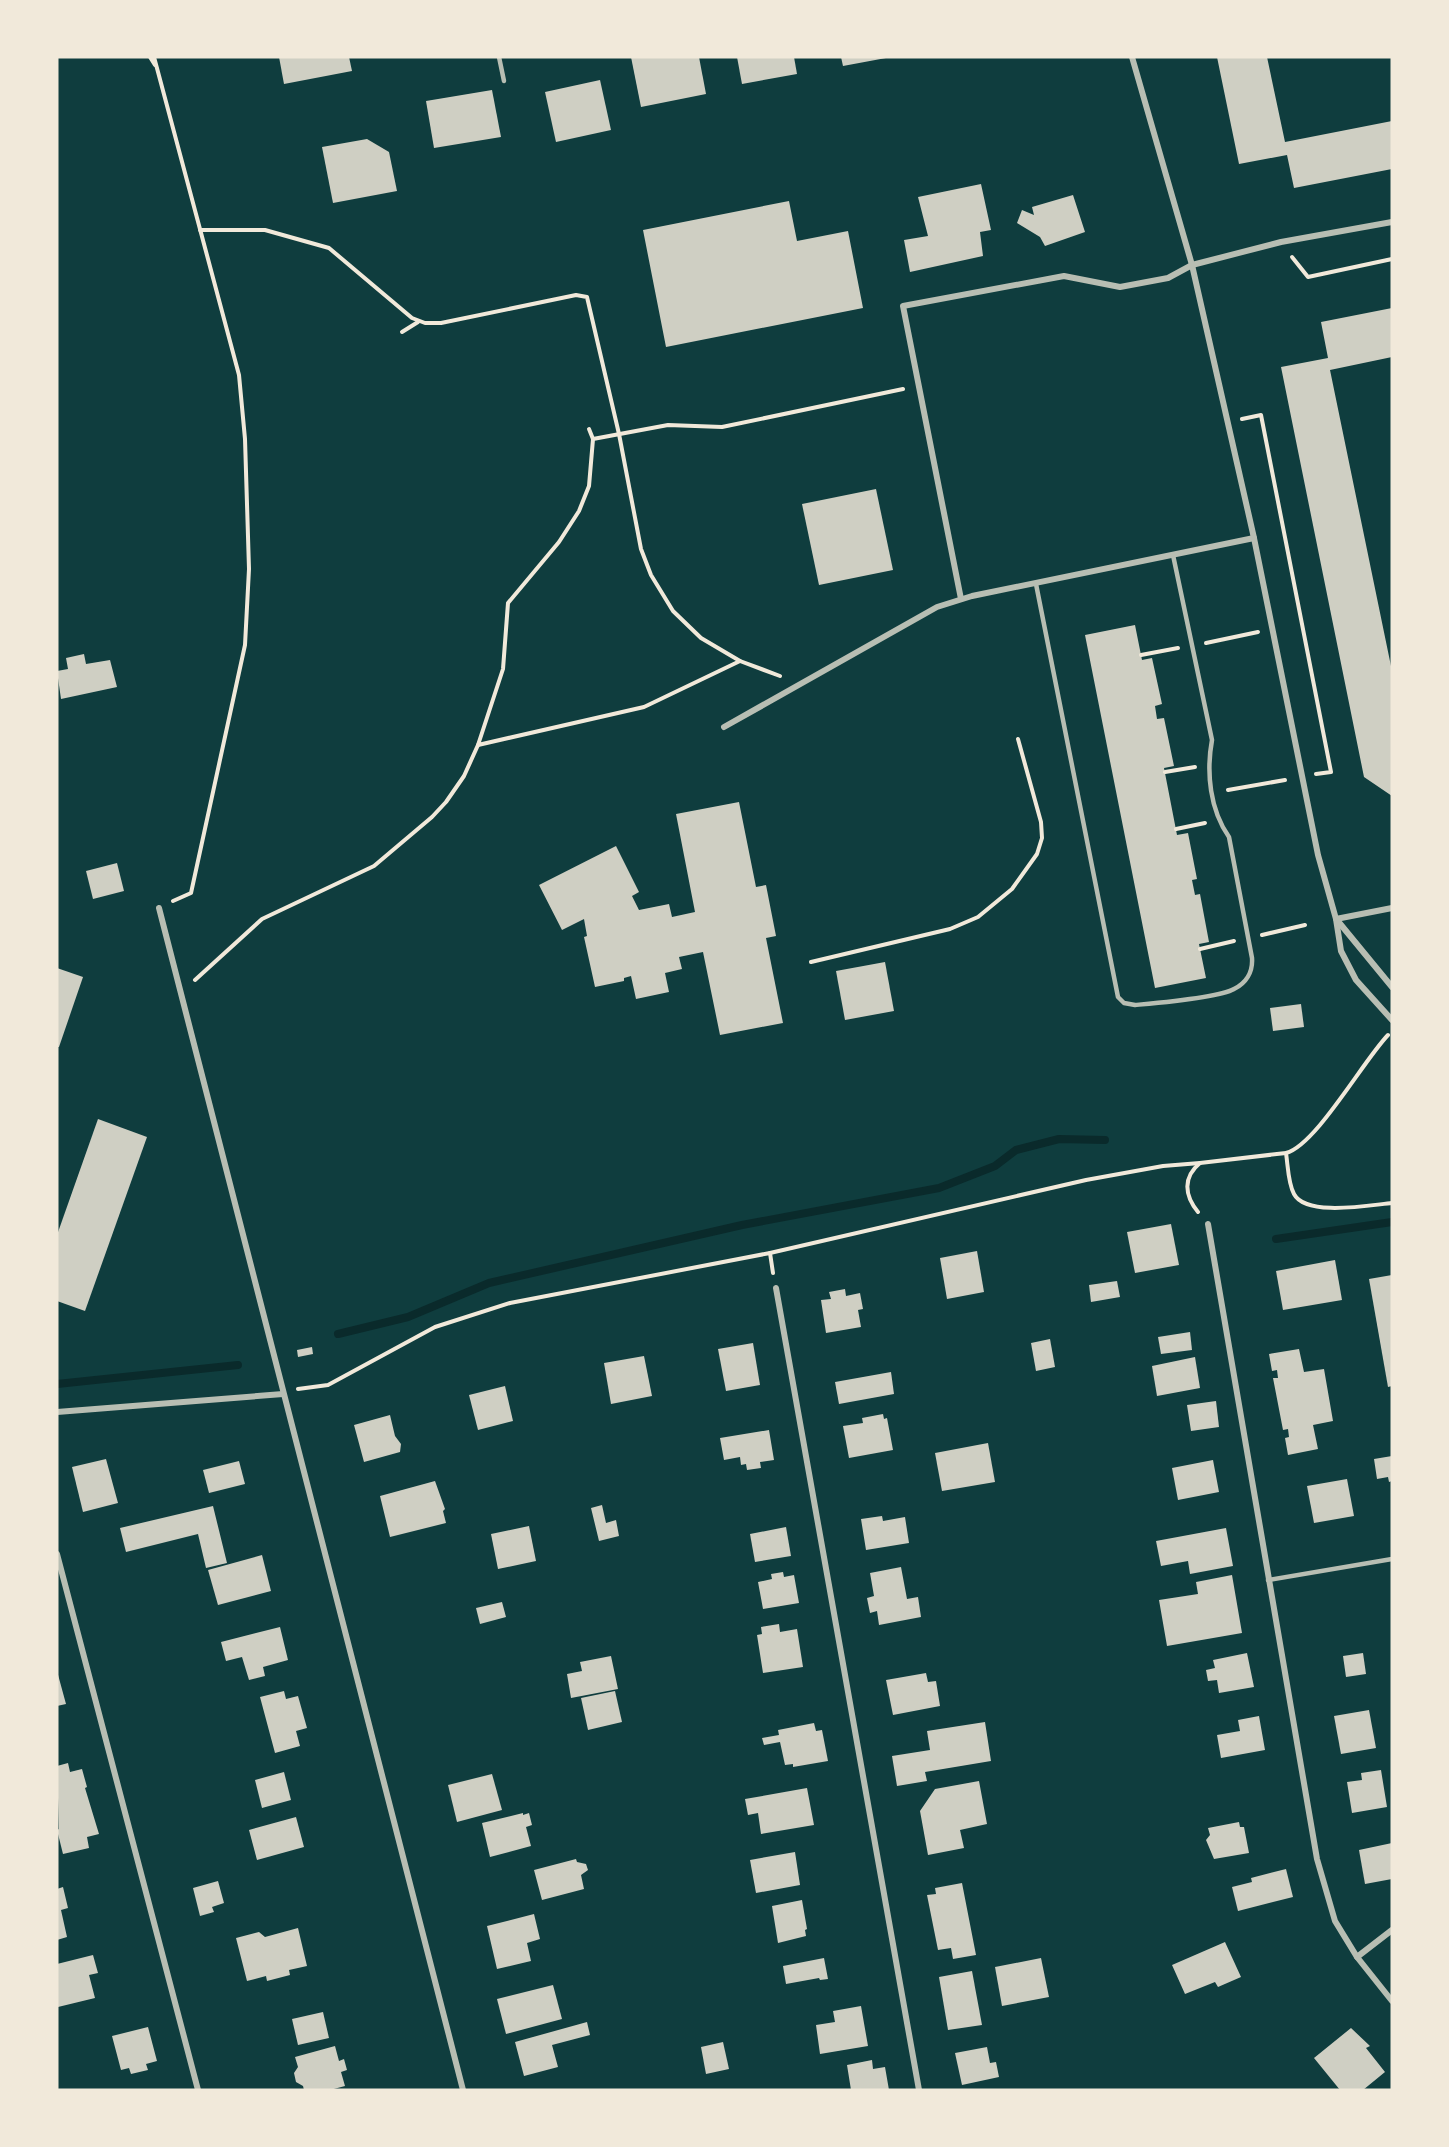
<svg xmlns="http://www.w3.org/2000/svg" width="1449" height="2147" font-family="'Nunito Sans',sans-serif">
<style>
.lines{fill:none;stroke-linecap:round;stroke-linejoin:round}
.stream{stroke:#0a2a2b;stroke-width:8}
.building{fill:#cfcfc3}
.path{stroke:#f1e9da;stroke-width:4}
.service{stroke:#b8beb3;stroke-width:4.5}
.minor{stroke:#b8beb3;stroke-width:6}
</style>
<rect width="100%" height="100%" fill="#0f3d3e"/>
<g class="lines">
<!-- stream -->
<g class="stream">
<polyline points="1276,1239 1392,1222"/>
<polyline points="338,1334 408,1317 489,1283 742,1225 939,1188 995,1166 1016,1150 1059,1139 1105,1140"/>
<polyline points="57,1384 238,1365"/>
</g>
</g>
<!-- building -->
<g class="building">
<polygon points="279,57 349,57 352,71 284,84"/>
<polygon points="631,57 699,57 706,94 641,107"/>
<polygon points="737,57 794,57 797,74 742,84"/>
<polygon points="841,57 886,57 886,58 843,66"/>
<polygon points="1217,57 1267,57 1285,142 1392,121 1392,169 1294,188 1287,155 1239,164"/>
<polygon points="600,80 611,130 556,142 545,92"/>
<polygon points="492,90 501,137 434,148 426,101"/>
<polygon points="367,139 389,152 397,191 333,203 322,147"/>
<polygon points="981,184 991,230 980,232 983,256 910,272 904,240 928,236 918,197"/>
<polygon points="1073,195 1085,232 1045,246 1040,237 1017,223 1022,210 1034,215 1032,207"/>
<polygon points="789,201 797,241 848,231 863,308 666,347 643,230"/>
<polygon points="1392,308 1392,357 1330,370 1392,671 1392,796 1364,777 1281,367 1328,358 1321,322"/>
<polygon points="876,489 893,570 819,585 802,504"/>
<polygon points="1135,625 1142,660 1152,658 1162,704 1155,706 1157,719 1164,718 1174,766 1164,768 1177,835 1188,833 1197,879 1192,880 1195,895 1200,894 1209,942 1199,944 1206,978 1155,988 1085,635"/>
<polygon points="84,654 86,664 110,660 117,687 61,699 57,671 68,669 66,658"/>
<polygon points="739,802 756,887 766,885 776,936 766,938 783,1023 720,1035 703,952 679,957 682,969 665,973 669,992 636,999 631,976 624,978 624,981 595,987 584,937 587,936 584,919 562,930 539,885 616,846 639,892 632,896 639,910 669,904 672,917 695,912 676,814"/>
<polygon points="117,863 124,891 93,899 86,871"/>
<polygon points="885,962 894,1011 845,1020 836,971"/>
<polygon points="57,968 83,977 59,1047 57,1047"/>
<polygon points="1301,1004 1304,1027 1273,1031 1270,1008"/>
<polygon points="98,1119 147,1137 85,1311 57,1301 57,1235"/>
<polygon points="1171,1224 1179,1265 1135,1273 1127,1232"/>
<polygon points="977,1251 984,1292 947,1299 940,1258"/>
<polygon points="1335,1260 1342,1300 1283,1310 1276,1271"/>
<polygon points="1392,1275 1392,1386 1388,1387 1369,1279"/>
<polygon points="1117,1281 1120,1297 1091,1302 1089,1285"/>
<polygon points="845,1289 846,1296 860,1293 863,1309 858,1310 861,1327 826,1333 821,1300 831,1299 829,1292"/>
<polygon points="1190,1332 1192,1350 1161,1354 1158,1337"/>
<polygon points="1050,1339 1055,1367 1036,1371 1031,1343"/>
<polygon points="753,1343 760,1385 726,1391 718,1349"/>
<polygon points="312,1347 313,1354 298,1357 297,1350"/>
<polygon points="1299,1349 1304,1372 1324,1369 1333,1421 1313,1425 1318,1449 1288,1455 1285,1438 1289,1437 1288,1429 1283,1430 1273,1378 1278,1378 1277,1370 1272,1371 1269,1354"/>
<polygon points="644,1356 652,1396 611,1404 604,1363"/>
<polygon points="1195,1357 1200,1388 1157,1396 1152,1366"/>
<polygon points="891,1372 894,1394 839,1404 835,1382"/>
<polygon points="505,1386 513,1421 478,1430 469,1395"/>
<polygon points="1216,1401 1219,1427 1191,1431 1187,1405"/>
<polygon points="883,1414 884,1419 887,1418 893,1450 849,1458 843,1426 863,1423 862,1418"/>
<polygon points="390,1415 395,1436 401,1444 400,1452 364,1462 354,1425"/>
<polygon points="769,1430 774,1460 760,1462 761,1468 747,1470 746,1464 741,1465 740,1457 724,1460 720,1438"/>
<polygon points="988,1443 995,1482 942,1491 935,1453"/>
<polygon points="1392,1456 1392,1481 1389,1482 1388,1477 1377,1479 1374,1459"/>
<polygon points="106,1459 118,1503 83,1512 72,1467"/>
<polygon points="1213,1460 1219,1492 1178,1500 1172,1468"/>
<polygon points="239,1461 245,1484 209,1493 203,1470"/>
<polygon points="1347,1479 1354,1516 1314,1523 1307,1486"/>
<polygon points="435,1481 445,1509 443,1511 446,1523 390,1537 380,1496"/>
<polygon points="602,1505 606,1523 616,1520 619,1536 599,1541 591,1508"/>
<polygon points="213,1506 227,1563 206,1568 198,1534 126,1552 120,1528"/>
<polygon points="882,1516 883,1521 905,1517 909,1543 866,1550 861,1519"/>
<polygon points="529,1526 536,1561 498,1569 491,1534"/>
<polygon points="786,1527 791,1556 755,1562 750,1534"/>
<polygon points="1226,1528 1233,1566 1190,1574 1188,1561 1161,1566 1156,1541"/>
<polygon points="262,1555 271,1591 218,1605 208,1570"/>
<polygon points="901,1567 907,1599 918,1597 921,1617 879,1625 877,1611 870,1613 867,1598 874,1596 870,1573"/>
<polygon points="783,1572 784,1577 794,1575 799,1603 763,1609 758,1582 772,1579 771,1574"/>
<polygon points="1232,1575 1242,1633 1167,1646 1159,1600 1198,1594 1196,1582"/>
<polygon points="502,1602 506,1617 480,1624 476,1608"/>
<polygon points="779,1624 780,1632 797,1629 803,1667 763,1673 757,1635 762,1634 761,1627"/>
<polygon points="280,1627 288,1660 263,1667 265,1676 249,1680 242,1657 226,1661 221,1642"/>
<polygon points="1247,1653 1254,1687 1219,1693 1217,1680 1208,1681 1206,1670 1215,1668 1213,1660"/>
<polygon points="1363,1653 1366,1674 1346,1677 1343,1656"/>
<polygon points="611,1656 618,1689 571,1698 567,1674 582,1671 580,1662"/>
<polygon points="57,1671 66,1704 57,1706"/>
<polygon points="926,1673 928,1682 936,1681 940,1706 893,1715 886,1680"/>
<polygon points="284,1691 286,1699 298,1696 307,1728 296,1731 300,1746 275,1753 260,1697"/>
<polygon points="615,1691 622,1722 588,1730 581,1698"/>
<polygon points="1369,1710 1376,1748 1341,1754 1334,1716"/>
<polygon points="1259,1716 1265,1750 1221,1758 1217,1735 1240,1731 1238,1720"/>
<polygon points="985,1722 991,1761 925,1772 927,1781 897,1786 892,1756 930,1750 927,1731"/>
<polygon points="814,1723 816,1731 822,1730 828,1761 793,1767 793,1764 785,1765 780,1742 764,1745 762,1738 779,1735 778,1730"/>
<polygon points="68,1763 70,1772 82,1769 87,1787 85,1788 99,1834 87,1837 89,1848 63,1854 57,1830 59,1829 57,1766"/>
<polygon points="1381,1770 1387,1807 1352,1813 1347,1782 1362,1780 1361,1773"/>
<polygon points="284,1772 291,1800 262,1808 255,1780"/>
<polygon points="492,1774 502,1810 457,1822 448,1785"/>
<polygon points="979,1781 987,1824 960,1830 964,1848 928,1855 920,1811 935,1789"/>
<polygon points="807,1788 814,1825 761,1834 758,1813 748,1815 745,1799"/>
<polygon points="523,1813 523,1815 529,1813 532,1825 526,1827 531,1846 490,1857 482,1823"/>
<polygon points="296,1817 304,1847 257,1860 249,1830"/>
<polygon points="1239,1822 1240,1827 1244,1827 1249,1853 1214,1859 1206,1840 1210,1835 1208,1828"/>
<polygon points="1392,1843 1392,1879 1365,1884 1359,1850"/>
<polygon points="795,1852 800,1885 756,1893 750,1860"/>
<polygon points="576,1859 577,1862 586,1864 588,1870 581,1875 584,1889 542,1900 534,1870"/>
<polygon points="1286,1869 1293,1897 1238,1911 1232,1887 1252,1882 1251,1878"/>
<polygon points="218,1881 224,1903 212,1907 214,1912 200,1916 193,1888"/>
<polygon points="962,1883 976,1955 953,1959 951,1948 938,1950 927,1895 936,1894 935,1888"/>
<polygon points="63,1887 68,1908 61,1910 67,1937 57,1940 57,1889"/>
<polygon points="802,1900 807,1929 805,1930 806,1936 778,1943 772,1906"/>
<polygon points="534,1914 540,1939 527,1943 531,1961 497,1969 487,1926"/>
<polygon points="298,1928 307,1966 289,1970 290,1975 267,1981 266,1976 247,1981 236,1938 259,1932 265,1937"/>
<polygon points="1225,1942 1241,1977 1218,1987 1215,1982 1185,1994 1172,1965"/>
<polygon points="93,1955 98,1973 89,1975 95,1998 58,2007 57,1964"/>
<polygon points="824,1958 828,1979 820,1980 819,1978 786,1984 783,1966"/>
<polygon points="1041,1958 1049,1997 1002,2006 995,1967"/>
<polygon points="972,1971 982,2025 948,2030 939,1977"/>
<polygon points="553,1985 562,2019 506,2034 497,1999"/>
<polygon points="861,2006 868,2046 820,2054 816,2025 835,2022 833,2011"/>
<polygon points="323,2012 329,2038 298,2045 292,2019"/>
<polygon points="587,2022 590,2035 552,2045 558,2067 524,2076 515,2042"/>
<polygon points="148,2027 157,2061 146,2064 148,2070 131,2074 129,2068 121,2070 112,2036"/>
<polygon points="1351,2028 1370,2046 1366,2048 1385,2072 1363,2090 1340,2090 1314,2058"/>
<polygon points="723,2042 729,2069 706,2074 701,2047"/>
<polygon points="335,2046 339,2061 344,2059 347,2070 341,2072 345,2086 330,2090 304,2090 303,2086 296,2082 294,2073 298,2067 295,2057"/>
<polygon points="987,2047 990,2063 996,2062 999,2077 962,2085 955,2053"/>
<polygon points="872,2060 873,2069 885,2067 889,2090 851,2090 847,2065"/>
</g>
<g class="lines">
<!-- path -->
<g class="path">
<polyline points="150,57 155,65"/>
<polyline points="154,57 239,375 245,439 249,569 245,645 191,893 173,901"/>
<polyline points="200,230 265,230 329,248 412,318 425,323 441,323 576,295 587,297 619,434 641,549 651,575 673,611 701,638 740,661 780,676"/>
<polyline points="1292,257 1308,277 1392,259"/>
<polyline points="402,332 418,322"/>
<polyline points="1242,419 1261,415 1331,772 1316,774"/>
<polyline points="589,429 593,439"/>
<polyline points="1206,643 1258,632"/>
<polyline points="1141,655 1178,648"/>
<polyline points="740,661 644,707 478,745 503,669 508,603 559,542 579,511 589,486 593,439 668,425 722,427 903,389"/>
<polyline points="1165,772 1195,767"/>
<polyline points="1228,790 1285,780"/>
<polyline points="1176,829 1205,823"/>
<polyline points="1262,935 1305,925"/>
<polyline points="1200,949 1234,941"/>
<polyline points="811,962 950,929 978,917 1012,889 1037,854 1042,838 1041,822 1018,739"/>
<polyline points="195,980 262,919 374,866 432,817 446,802 464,776 478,745"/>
<path d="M1286,1153c2,13 2,30 8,41 12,23 76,11 98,9"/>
<path d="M1198,1212c-14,-17 -15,-35 2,-49l86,-10c30,-8 77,-92 102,-118"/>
<polyline points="770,1253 773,1273"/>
<polyline points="298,1389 328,1385 435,1327 510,1303 770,1253 1086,1180 1163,1166 1200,1163"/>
</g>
<!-- service -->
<g class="service">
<polyline points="499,57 504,81"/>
<path d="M1036,584l82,413 6,6 11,2c22,-2 83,-7 99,-16 12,-6 19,-17 18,-31l-23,-121c-19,-27 -23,-64 -17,-97l-39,-185"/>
<polyline points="1268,1580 1392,1559"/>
</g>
<!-- minor -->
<g class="minor">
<polyline points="1132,57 1192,265 1254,538 1318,855 1336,919 1341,951 1356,980 1392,1020"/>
<polyline points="961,599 903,306 1064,276 1120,287 1168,278 1192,265 1281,242 1392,222"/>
<polyline points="724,727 937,607 972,596 1254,538"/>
<polyline points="159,908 463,2090"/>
<polyline points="1336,919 1392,908"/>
<polyline points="1337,920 1392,987"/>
<polyline points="1208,1224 1317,1859 1335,1921 1357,1957 1392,2001"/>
<polyline points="776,1288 919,2090"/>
<polyline points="57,1412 283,1394"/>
<polyline points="57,1554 198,2090"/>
<polyline points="1357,1957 1392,1930"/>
</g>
</g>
<!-- border -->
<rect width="1449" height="2147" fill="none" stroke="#f1e9da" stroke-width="117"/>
</svg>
